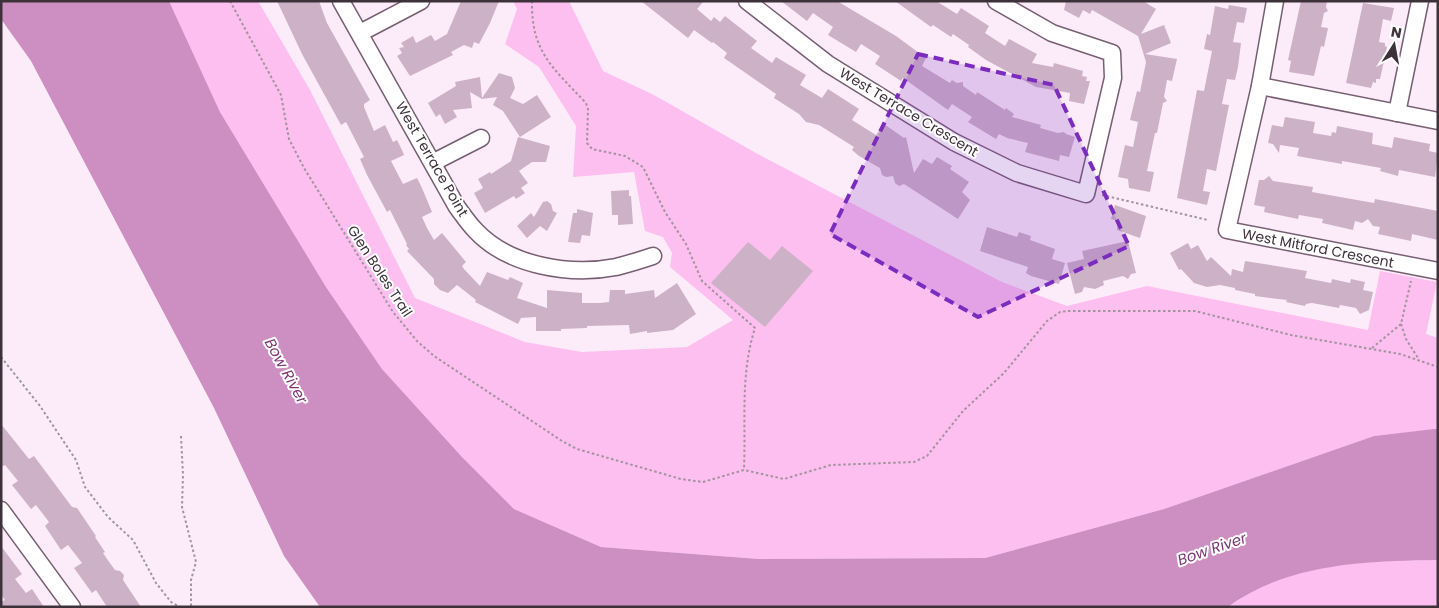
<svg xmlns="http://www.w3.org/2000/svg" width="1439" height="608" font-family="Poppins,sans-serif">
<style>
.green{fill:#fdbef0}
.water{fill:#cd8ec1}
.building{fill:#cdb2c7}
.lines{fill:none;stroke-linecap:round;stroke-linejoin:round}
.minor-casing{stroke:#775f72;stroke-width:19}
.path{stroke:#a1949e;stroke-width:2;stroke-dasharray:2.5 2.5;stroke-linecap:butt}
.minor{stroke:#fff;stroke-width:16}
.marked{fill:#7b2cbf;fill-opacity:0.2;stroke:#7b2cbf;stroke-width:4;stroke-dasharray:10 6;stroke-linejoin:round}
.labels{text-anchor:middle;stroke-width:4;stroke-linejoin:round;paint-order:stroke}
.street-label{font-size:14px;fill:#3d323a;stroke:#fff}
.water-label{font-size:15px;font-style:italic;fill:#7f3474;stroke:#fff}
</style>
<rect width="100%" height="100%" fill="#fcecf9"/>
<!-- green -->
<g class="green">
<polygon points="169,1 258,1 310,90 415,298 525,342 582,352 687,347 733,320 670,267 672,253 663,237 645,231 634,172 573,177 576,126 539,67 505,44 517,9 513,1 569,1 603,71 654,95 756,153 1002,282 1067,306 1147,286 1368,330 1380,271 1437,282 1426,334 1438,338 1438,429 1374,436 1164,509 985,558 759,559 601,547 514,509 462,457 382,369 326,287 220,112"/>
<path d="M1438,560v47h-209c58,-45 139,-46 209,-47z"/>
</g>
<!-- water -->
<path class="water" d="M1,1h168l51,111 106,175 56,82 80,88 52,52 87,38 158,12 226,-1 179,-49 210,-73 60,-7h4v131c-71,1 -151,3 -210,47h-908l-36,-51 -70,-148 -183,-347 -30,-42z"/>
<!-- building -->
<g class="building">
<polygon points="277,1 319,1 327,23 370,100 364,104 364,107 374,131 385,125 393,142 397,140 402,150 404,155 391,161 403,184 417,178 422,188 432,212 422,217 427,228 434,240 442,233 466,262 462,266 464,269 480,286 487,272 508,280 510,277 523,283 517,298 547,308 547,290 582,293 582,303 600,303 609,302 610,290 625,290 625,294 654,290 655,298 677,283 696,314 673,330 647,333 647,331 630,334 629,325 587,326 587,328 561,329 561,331 536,331 536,317 521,318 518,324 475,302 476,300 457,285 448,293 440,290 434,284 434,279 407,251 409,249 406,245 407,244 390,210 387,212 367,175 360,159 364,157 346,122 341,125 302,54"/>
<polygon points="461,1 499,1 490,23 479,44 474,42 472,48 464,45 451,52 453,55 410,76 397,56 402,53 399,48 404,47 401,43 413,36 416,43 431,35 435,41 447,34"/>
<polygon points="641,1 704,1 697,9 711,21 714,17 720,22 725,16 757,41 751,48 772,63 776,57 806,75 800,85 822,98 828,89 859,109 852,120 876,135 884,124 904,138 906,137 914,173 923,159 932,164 937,157 952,166 950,169 969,182 962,192 970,200 958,219 904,184 899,186 895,183 893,176 886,177 882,175 880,168 859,156 852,150 854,147 819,125 806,122 799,114 774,98 776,94 724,58 727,53 713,42 712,43 694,30 688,38"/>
<polygon points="781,1 837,1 896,36 926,58 922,66 950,83 952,80 957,83 963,82 963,86 976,95 977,92 1005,110 1006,108 1014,114 1012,117 1041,125 1040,128 1058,133 1064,132 1066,134 1075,137 1069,157 1060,155 1059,161 1025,152 1028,143 1007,138 999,134 996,139 968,122 972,117 952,104 948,110 903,78 901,81 875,64 880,56 861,44 856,52 828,35 833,27 813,13 807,21"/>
<polygon points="895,1 936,1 957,14 961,8 989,26 985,33 1005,46 1009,39 1037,54 1032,63 1053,67 1054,63 1083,71 1082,76 1087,77 1086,81 1090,81 1084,104 1069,101 1070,93 1036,87 986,60 968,47 969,45 953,34 951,37 933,25 931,27"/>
<polygon points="1066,1 1143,1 1156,9 1141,34 1164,25 1171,43 1145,54 1177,59 1172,81 1167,80 1164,97 1167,101 1163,103 1157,133 1155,133 1147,171 1154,172 1150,192 1129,188 1128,179 1118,177 1125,145 1133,147 1138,122 1130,120 1137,91 1140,92 1146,62 1138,36 1092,10 1090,14 1083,10 1079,18 1064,10"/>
<polygon points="1301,1 1327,1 1326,7 1328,11 1324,13 1321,27 1328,28 1324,47 1321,46 1314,76 1289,72 1291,61 1288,60"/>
<polygon points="1363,3 1394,8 1391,21 1383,19 1379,42 1385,43 1385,46 1387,47 1380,79 1376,79 1376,83 1373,82 1371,88 1346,83"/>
<polygon points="1229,5 1247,8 1244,23 1237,22 1233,42 1241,43 1238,67 1235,80 1227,79 1222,104 1229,105 1216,171 1207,169 1203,191 1210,192 1207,205 1177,198 1197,90 1204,91 1212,51 1204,49 1207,34 1210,35 1215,6 1228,9"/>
<polygon points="499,73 512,77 515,88 510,98 523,104 537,95 551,117 520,137 503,111 493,105 497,97 482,99 470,92 472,108 453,110 457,117 445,124 440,114 436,117 428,103 456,86 455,82 480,77 482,98"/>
<polygon points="1285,117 1315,122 1313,133 1331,136 1332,132 1336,133 1337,126 1373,133 1372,144 1392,148 1394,137 1430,144 1429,151 1438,153 1435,177 1399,170 1398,176 1380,171 1381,168 1342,161 1342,164 1297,156 1299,148 1280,145 1279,153 1273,144 1268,143 1272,125 1283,127"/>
<polygon points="518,137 550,146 546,162 532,162 519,171 528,183 521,188 525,193 516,199 514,196 485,213 474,193 483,188 478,179 490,172 491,174 511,161"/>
<polygon points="1269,176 1273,181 1313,187 1312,192 1374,203 1375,199 1438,211 1438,240 1412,234 1411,241 1378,234 1380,227 1373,226 1368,219 1362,223 1355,221 1353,230 1322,223 1323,219 1299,215 1298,219 1264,212 1265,207 1254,205 1259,180 1264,180"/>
<polygon points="629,190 629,196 631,196 633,224 618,225 618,215 612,215 611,191"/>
<polygon points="547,201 551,204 553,211 557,213 547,231 540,226 527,238 517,226 531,213 534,217 543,202"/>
<polygon points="1115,205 1146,216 1140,238 1117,230 1118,221 1111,219"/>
<polygon points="577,209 593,213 590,236 582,235 580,243 568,242 573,213 577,213"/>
<polygon points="987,227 1017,237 1019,232 1031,236 1030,240 1055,249 1052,259 1065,263 1059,284 1031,276 1026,273 1028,267 980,251"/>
<polygon points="1128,241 1136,273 1131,274 1128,279 1123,276 1103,281 1104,285 1095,289 1084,287 1082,292 1075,294 1067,263 1084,259 1082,251"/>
<polygon points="748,242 770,260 782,246 813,271 765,327 711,283"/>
<polygon points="1188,243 1191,249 1198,245 1207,261 1211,257 1231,276 1232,269 1243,272 1245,261 1307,271 1305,278 1331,283 1332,279 1350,283 1351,279 1365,282 1363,290 1373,292 1369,310 1360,314 1356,308 1340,305 1339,308 1312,303 1306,304 1305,306 1286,302 1287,300 1255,296 1255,294 1235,290 1235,288 1220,285 1207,287 1194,283 1181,269 1179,270 1170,253"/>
<polygon points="1,424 29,459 34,456 72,507 77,508 96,536 95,537 105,552 103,553 107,559 115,570 120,571 124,575 123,580 141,607 107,607 96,590 92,593 74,568 82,563 68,545 61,550 45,526 49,522 36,505 31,509 12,485 18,481 5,465 1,467"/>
<polygon points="1,546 22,574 15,579 26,593 32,589 44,607 1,607 1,602 5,600 1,595"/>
</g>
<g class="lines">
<!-- minor casing -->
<g class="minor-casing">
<g id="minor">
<path d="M341,1l116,206c6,8 12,17 19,24 33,35 94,45 140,36 12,-3 25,-7 37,-11"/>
<polyline points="747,1 828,64 954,142 1017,173 1086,194 1113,78 1112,53 1052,33 996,1"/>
<polyline points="1275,1 1260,86 1227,230 1438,271"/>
<polyline points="360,33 421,1"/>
<polyline points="1260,86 1438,121"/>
<polyline points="1397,113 1420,1"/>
<polyline points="434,162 481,138"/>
<polyline points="1,510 72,607"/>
</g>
</g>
<!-- path -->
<g class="path">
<polyline points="230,1 281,95 289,139 304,168 393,312 417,341 434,356 562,441 577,449 681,479 703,482 744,470 784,479 831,465 914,462 927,456 963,411 1004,373 1047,321 1060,312 1068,311 1195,311 1291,335 1400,354 1438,367"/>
<path d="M532,1c-1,51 21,67 54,102l2,6 -1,34 5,6 33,7 18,11 22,45 21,32 16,37 53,47c-15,47 -9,93 -11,142"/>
<polyline points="1102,195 1208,220"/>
<polyline points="1401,324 1406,339 1418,358"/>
<polyline points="1372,348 1401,324 1411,281"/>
<polyline points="1,357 40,406 76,460 85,487 108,517 133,540 156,583 171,602 180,607"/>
<polyline points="181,436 183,475 182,507 196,562 191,580 191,607"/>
</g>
<!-- minor -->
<use href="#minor" class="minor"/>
</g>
<!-- marked area -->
<path class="marked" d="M918,54l136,31 75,161 -151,71 -148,-83z"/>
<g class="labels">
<!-- street labels -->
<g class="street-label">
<text transform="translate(909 112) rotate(31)" y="5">West Terrace Crescent</text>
<text transform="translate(432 159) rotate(60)" y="5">West Terrace Point</text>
<text transform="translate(1318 248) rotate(11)" y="5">West Mitford Crescent</text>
<text transform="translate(380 271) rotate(57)" y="5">Glen Boles Trail</text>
</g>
<!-- water labels -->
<g class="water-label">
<text transform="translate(286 371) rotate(61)" y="5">Bow River</text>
<text transform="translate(1212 549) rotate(-19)" y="5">Bow River</text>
</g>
</g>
<!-- border -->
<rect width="1439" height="608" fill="none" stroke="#3d323a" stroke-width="5"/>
<!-- north arrow -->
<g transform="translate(1394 45) rotate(11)" stroke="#ffffff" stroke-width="4" paint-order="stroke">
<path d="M0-4L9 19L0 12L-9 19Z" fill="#3d323a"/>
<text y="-8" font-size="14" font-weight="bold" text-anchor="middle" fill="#3d323a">N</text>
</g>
</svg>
